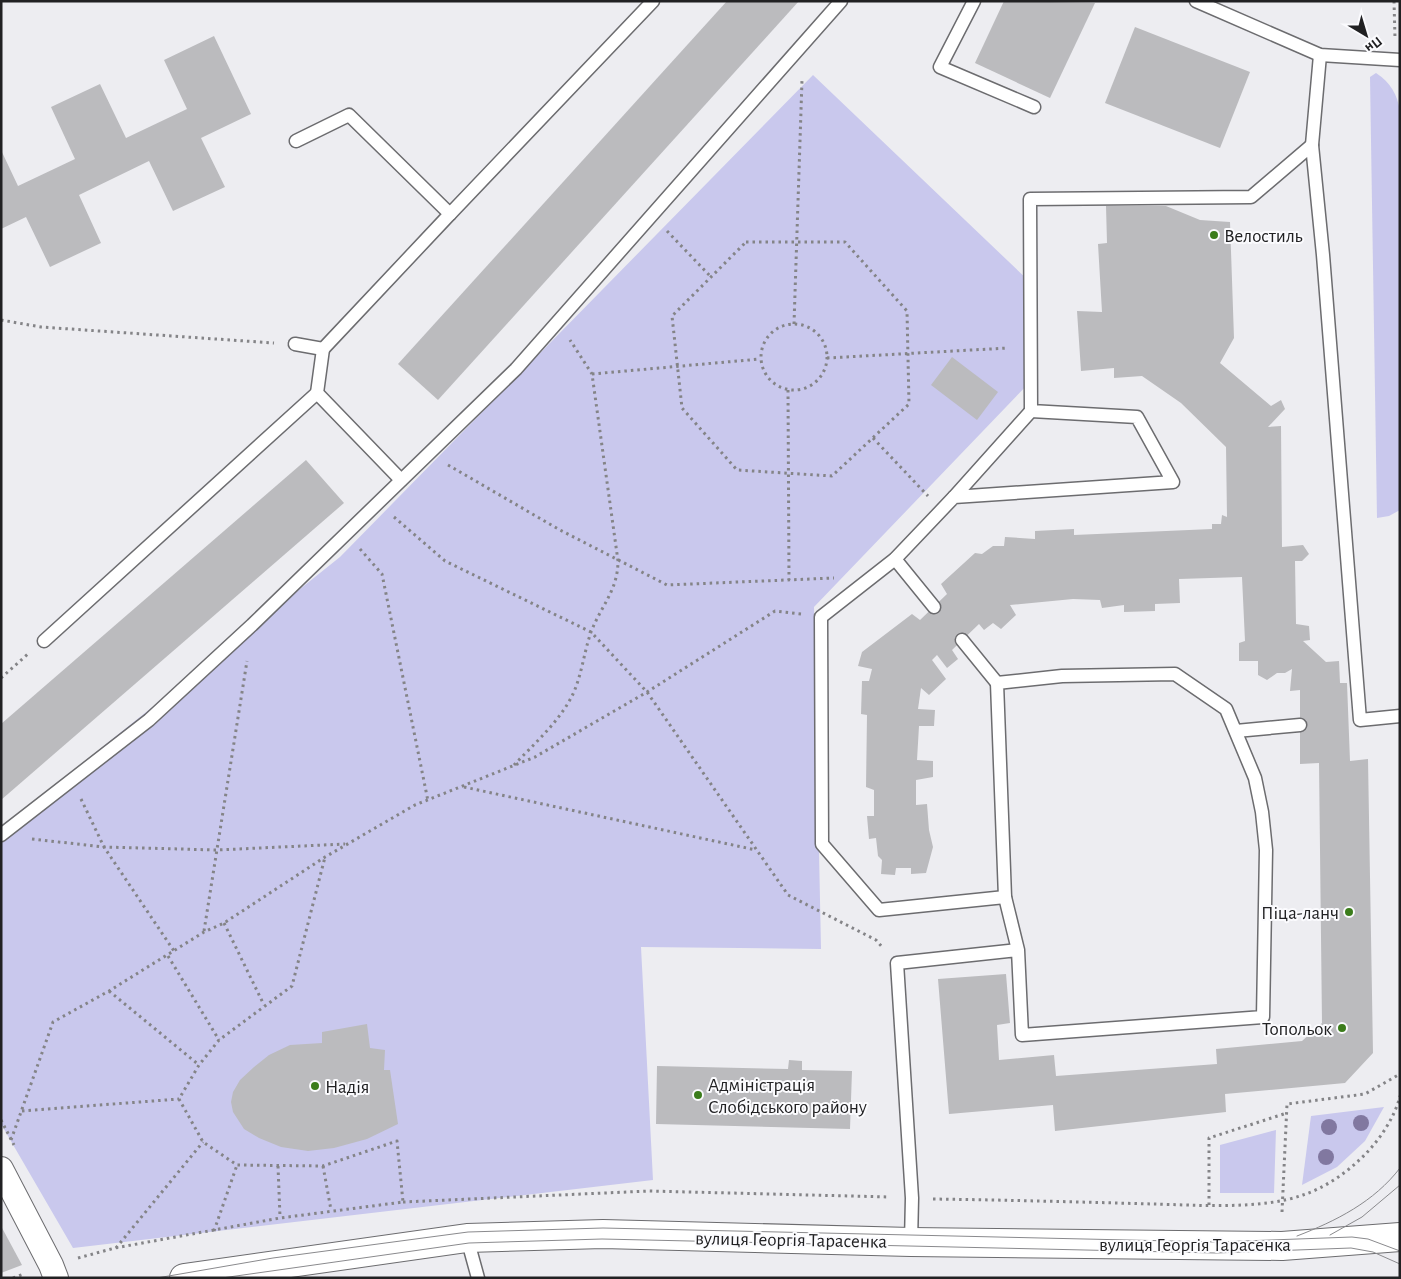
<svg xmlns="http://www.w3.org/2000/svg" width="1401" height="1279" font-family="'Alegreya Sans',sans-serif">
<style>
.green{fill:#c9c8ed}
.building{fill:#bbbbbe}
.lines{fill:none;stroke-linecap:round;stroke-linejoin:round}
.service-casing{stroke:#6c6c6f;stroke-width:15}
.minor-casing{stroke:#6c6c6f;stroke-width:26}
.secondary-casing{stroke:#6c6c6f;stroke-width:30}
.path{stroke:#848487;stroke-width:3;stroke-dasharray:2.5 4;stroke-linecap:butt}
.service{stroke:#fff;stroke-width:12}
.minor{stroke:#fff;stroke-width:24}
.secondary{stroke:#fff;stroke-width:28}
.tram{stroke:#8a8a8d;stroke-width:1}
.tree{fill:#8178a0}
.poi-dot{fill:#3b7c1b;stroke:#fbfbfe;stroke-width:2}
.labels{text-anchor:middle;stroke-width:4;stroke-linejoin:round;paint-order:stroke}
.poi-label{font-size:19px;fill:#212123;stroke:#fbfbfe;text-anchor:start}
.street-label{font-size:19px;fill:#212123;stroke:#fbfbfe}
</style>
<rect width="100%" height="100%" fill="#ededf1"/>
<!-- green -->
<g class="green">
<path d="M1376,73c15,10 21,21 24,38v399l-11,6 -12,2 -7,-441z"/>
<polygon points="813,75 1030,282 1031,381 814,607 821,949 641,947 653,1180 73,1248 1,1124 1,828 340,557"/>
<polygon points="1384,1107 1365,1141 1337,1167 1302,1185 1311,1116"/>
<polygon points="1276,1130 1274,1193 1220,1193 1220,1145"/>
</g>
<!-- building -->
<g class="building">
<polygon points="727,1 799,1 438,400 398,364"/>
<polygon points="1004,1 1095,3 1050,98 975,63"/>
<polygon points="1135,27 1250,72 1220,148 1105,103"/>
<polygon points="214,36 251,114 201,138 225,187 173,211 149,161 79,195 101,243 50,267 26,217 1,229 1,150 18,186 75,159 51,107 100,84 126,138 187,109 164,60"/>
<polygon points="1106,206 1166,206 1200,220 1230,222 1234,338 1220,363 1271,406 1281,400 1285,409 1268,427 1281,426 1282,547 1303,545 1309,554 1302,561 1295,561 1296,624 1309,626 1310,640 1303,641 1326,662 1339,661 1340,683 1347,683 1350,761 1368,759 1373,1053 1345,1083 1225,1094 1226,1112 1055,1131 1053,1105 949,1114 938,979 1006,974 1010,1023 997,1025 999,1060 1054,1055 1056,1076 1217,1064 1216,1049 1302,1041 1322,1023 1319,763 1300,764 1300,690 1290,691 1292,669 1285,673 1277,673 1267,680 1258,675 1258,661 1239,661 1239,643 1245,641 1242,577 1179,579 1180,603 1155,604 1155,611 1124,612 1124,605 1102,608 1100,600 1073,599 1010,605 1016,615 1001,629 993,623 984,630 979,624 952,650 958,659 947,668 937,655 932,660 946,679 929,695 921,688 918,709 935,710 934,726 919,726 917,760 933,761 933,777 916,780 916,805 927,804 929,830 933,847 926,873 911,874 911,868 896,868 895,875 881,874 882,860 878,856 876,838 869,839 867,816 874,816 874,790 866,787 867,715 861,714 862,681 869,681 872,669 858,666 862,652 912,614 920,620 947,594 941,584 975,553 982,554 993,546 1004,546 1005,537 1035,539 1035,531 1074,529 1074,535 1212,529 1212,524 1221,524 1222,515 1227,517 1226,447 1181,403 1142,376 1114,378 1114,368 1081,371 1077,311 1102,312 1098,244 1107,243"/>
<polygon points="952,357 998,392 977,420 931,385"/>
<polygon points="306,460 344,503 1,800 1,724"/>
<polygon points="367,1024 370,1048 385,1050 384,1070 390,1070 398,1124 367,1139 334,1148 308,1151 281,1147 259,1138 244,1129 233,1112 231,1102 233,1092 240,1080 254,1067 269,1055 290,1045 322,1043 322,1032"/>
<polygon points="789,1060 802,1061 802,1070 852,1071 850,1129 656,1124 657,1066 788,1069"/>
<polygon points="1,1226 22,1265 1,1273"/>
</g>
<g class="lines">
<!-- service casing -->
<g class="service-casing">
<g id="service">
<polyline points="974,1 940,67 1034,107"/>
<polyline points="1196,1 1320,55 1400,60"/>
<polyline points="296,141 349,115 450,214 323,349"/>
<polyline points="1312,145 1320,55"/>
<polyline points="450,214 653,1"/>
<polyline points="295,344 323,349 317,393 401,480"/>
<polyline points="954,497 1031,411"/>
<polyline points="895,559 934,607"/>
<polyline points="962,640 997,683"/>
<polyline points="44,641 317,393"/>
<polyline points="1236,731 1300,725"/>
<polyline points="1,835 149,720 252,625 516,369 841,1"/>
<polyline points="1005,897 879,910 822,844 821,617 895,559 954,497 1173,482 1137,417 1031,411 1030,199 1251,197 1312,145 1323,255 1360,720 1400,716"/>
<polyline points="467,1238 478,1278"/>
<polyline points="911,1242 912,1198 897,963 1018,950 1022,1035 1263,1017 1266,850 1262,812 1255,778 1226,709 1175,674 1062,676 997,683 1005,897 1018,950"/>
</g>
</g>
<!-- minor casing -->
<g class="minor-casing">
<polyline id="minor" points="1,1169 51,1265 56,1278"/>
</g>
<!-- secondary casing -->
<g class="secondary-casing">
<polyline id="secondary" points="184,1278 467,1238 603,1234 911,1242 1282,1246 1400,1237"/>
</g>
<!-- path -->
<g class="path">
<polyline points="1394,1 1395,38"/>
<polyline points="667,231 711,277"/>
<polygon points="746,242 845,242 907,311 909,404 832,476 737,470 682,408 672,316"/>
<polyline points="1,320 41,327 274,343"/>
<polyline points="794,324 802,80"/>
<circle cx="794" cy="357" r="33"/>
<polyline points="827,358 1008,348"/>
<polyline points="592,374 760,359"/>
<polyline points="788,390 789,580"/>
<polyline points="873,438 928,496"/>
<polyline points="448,465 560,530 667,585 834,578"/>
<polyline points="394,517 445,561 591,632 647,692 788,895 876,940 883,948"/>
<polyline points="360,549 382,574 428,801"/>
<polyline points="1,678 29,653"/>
<path d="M514,765c20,-21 46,-44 59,-71 9,-20 11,-42 18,-62 10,-26 27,-42 27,-71l-26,-187 -22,-34"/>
<polyline points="464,787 756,850"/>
<polyline points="81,799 104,847 174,951"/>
<polyline points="32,839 104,847 217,850 345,844"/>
<polyline points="224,923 264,1005"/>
<polyline points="204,931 247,661"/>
<polyline points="168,956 219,1040"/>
<polyline points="109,991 199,1065"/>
<polyline points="22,1111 179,1099"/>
<polyline points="1,1120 14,1145"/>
<polyline points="11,1140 53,1022 109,991 204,932 224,923 325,857 415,805 535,757 647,692 775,611 801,614"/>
<polyline points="278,1166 280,1217"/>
<polyline points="323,1166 331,1210"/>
<path d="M933,1199c74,1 147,3 220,5 44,1 108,6 150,-9 42,-14 86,-56 97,-99"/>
<polyline points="403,1202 649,1191 890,1197"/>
<polyline points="1209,1205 1209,1138 1287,1113"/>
<polyline points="1282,1212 1287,1104 1365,1094 1400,1074"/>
<polyline points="214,1231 237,1165"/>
<polyline points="116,1248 203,1142"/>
<polyline points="78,1258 115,1248 280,1218 403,1202 397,1141 323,1166 237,1165 203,1142 179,1099 199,1065 219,1040 292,986 325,857"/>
<polyline points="13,1278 24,1274"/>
</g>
<!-- service -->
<use href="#service" class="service"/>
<!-- minor -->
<use href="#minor" class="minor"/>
<!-- secondary -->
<use href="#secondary" class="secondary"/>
<!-- tram -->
<g class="tram">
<polyline points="1330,1235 1362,1217 1400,1185"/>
<path d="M1297,1236c39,-15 77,-34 103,-68"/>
<polyline points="157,1278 273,1258 468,1232 603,1228 1216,1242 1352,1237 1368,1239 1400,1251"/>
<polyline points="222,1278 469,1243 602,1239 1216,1253 1351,1248 1373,1252 1400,1264"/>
</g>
</g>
<!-- trees -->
<g class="tree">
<circle cx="1361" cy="1123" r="8"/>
<circle cx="1329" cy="1127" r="8"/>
<circle cx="1326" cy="1157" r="8"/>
</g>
<!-- markers -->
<g class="poi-dot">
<circle cx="1214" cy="235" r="5"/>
<circle cx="1349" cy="912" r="5"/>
<circle cx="1342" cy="1028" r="5"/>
<circle cx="315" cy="1086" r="5"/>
<circle cx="698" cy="1095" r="5"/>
</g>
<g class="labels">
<!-- poi labels -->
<g class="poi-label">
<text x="1224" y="242">Велостиль</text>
<text x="1339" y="919" text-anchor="end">Піца-ланч</text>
<text x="1332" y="1035" text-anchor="end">Топольок</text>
<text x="708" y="1091">Адміністрація<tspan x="708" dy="22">Слобідського району</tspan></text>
<text x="325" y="1093">Надія</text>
</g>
<!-- street labels -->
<g class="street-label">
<text transform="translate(791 1239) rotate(1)" y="7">вулиця Георгія Тарасенка</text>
<text x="1195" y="1251">вулиця Георгія Тарасенка</text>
</g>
</g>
<!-- border -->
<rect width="1401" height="1279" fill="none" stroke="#212123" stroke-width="5"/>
<!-- north arrow -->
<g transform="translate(1366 35) rotate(142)" stroke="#fbfbfe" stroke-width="4" paint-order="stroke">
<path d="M0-4L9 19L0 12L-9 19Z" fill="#212123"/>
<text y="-8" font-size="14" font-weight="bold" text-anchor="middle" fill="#212123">Пн</text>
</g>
</svg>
